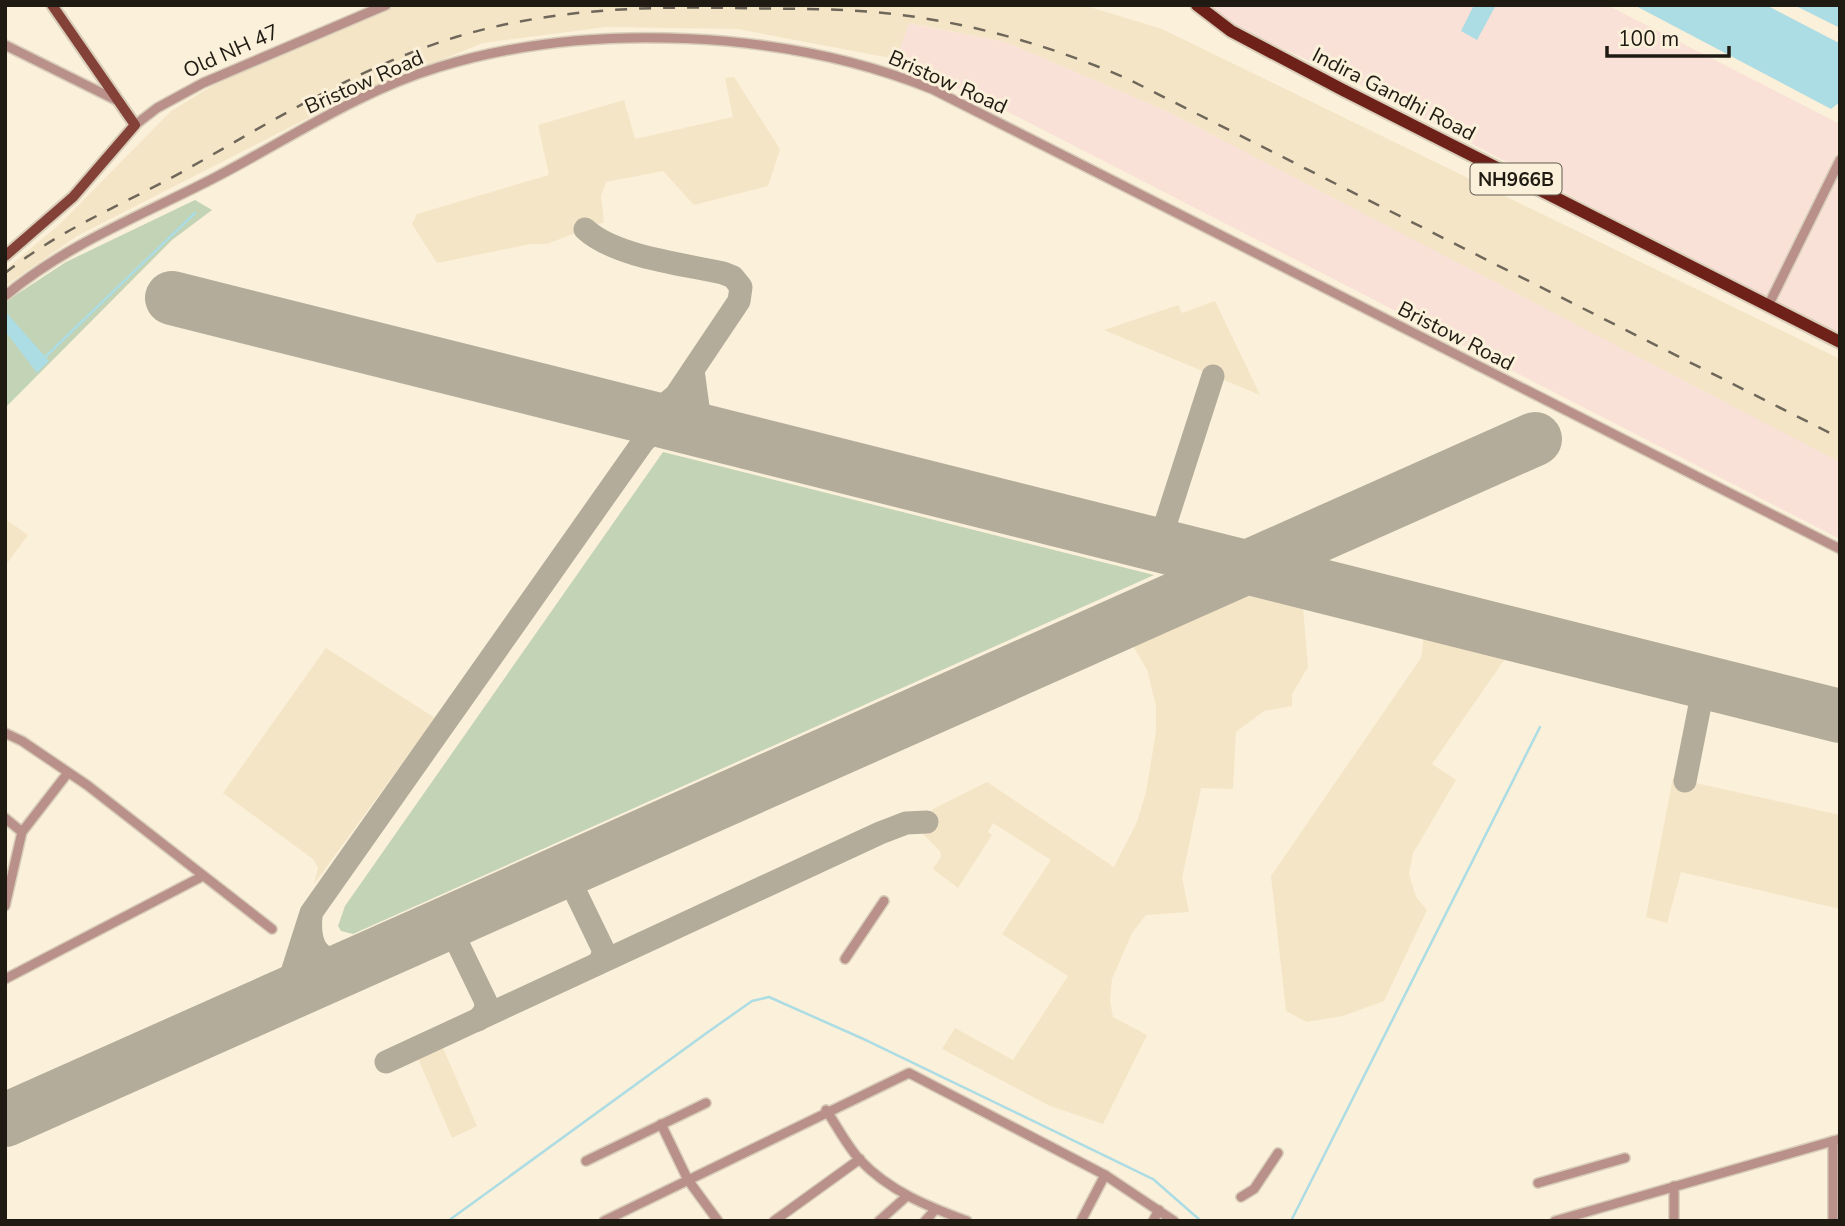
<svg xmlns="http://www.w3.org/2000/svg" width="1845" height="1226" font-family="'Nunito Sans',sans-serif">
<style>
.industrial{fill:#f9e1d7}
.built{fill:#f4e5c7}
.green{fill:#c3d3b5}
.water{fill:#acdce4}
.pier{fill:#fbf0d9}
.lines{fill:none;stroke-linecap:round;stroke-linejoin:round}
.stream{stroke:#acdce4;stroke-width:2.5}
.taxiway{stroke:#b4ac9a;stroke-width:23}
.runway{stroke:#b4ac9a;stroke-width:54}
.minor-casing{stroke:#d8ceb9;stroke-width:12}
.major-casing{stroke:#d8ceb9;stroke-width:14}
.highway-casing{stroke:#d8ceb9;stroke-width:16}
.minor{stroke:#b9918a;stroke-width:9}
.major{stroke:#844138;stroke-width:10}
.highway{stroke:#6e2119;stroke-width:12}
.rail{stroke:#6e675a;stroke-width:2.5;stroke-dasharray:12 12;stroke-linecap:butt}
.labels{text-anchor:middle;stroke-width:6;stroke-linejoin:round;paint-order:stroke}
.shield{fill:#fbf0d9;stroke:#615b4e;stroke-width:2}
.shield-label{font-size:19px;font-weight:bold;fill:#1f1b13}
.street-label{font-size:21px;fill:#1f1b13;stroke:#fbf0d9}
</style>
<rect width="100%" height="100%" fill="#fbf0d9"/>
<!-- industrial -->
<g class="industrial">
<polygon points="1208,5 1607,5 1840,124 1840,337 1337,73 1229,25"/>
<polygon points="908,23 1006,42 1169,112 1817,447 1840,461 1840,539 1008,112 896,59"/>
</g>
<!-- built -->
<g class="built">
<polygon points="398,5 1083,5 1162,29 1840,359 1840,462 1169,112 1006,42 909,23 896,59 737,29 606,27 483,43 349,97 77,236 5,286 5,270 60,224 171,111 217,83"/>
<polygon points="734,77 780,149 768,186 694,205 663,171 606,182 601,196 604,222 547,244 531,244 437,263 412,224 417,214 549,175 538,125 624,100 635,139 733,117 725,78"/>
<polygon points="1215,301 1260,395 1104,330 1178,305 1182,313"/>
<polygon points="5,519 28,535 5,566"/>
<polygon points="1248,591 1303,607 1308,667 1292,694 1292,706 1264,711 1236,732 1233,789 1201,788 1182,878 1189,912 1146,915 1132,933 1112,979 1110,1001 1113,1017 1147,1035 1103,1124 1050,1106 942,1049 955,1028 1013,1060 1068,976 1002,934 1051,860 993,823 988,832 992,835 958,888 933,869 941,857 940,851 922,833 933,809 987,782 1114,867 1137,822 1146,792 1156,732 1156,706 1147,670 1132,644"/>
<polygon points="1424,636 1507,656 1432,764 1456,780 1413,853 1409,874 1416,897 1427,910 1384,1001 1343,1016 1307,1022 1286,1011 1271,876 1421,658"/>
<polygon points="326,648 435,718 314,884 318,868 313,859 223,793"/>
<polygon points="1673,778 1840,815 1840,909 1681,872 1667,923 1646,917"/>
<polygon points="443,1048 477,1126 452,1138 418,1058"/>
</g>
<!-- green -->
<g class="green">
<polygon points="195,200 212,210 172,240 5,408 5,302 66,262"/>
<polygon points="663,452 1154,575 353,934 341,931 338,926 345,906"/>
</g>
<!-- water -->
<g class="water">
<polygon points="1474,5 1496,5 1477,40 1461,31"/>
<polygon points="1634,5 1840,5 1840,102 1831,109"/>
<polygon points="5,311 49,361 37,373 5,331"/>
</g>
<!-- pier -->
<polygon class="pier" points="1766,5 1794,5 1840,28 1839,43"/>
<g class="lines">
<!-- stream -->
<g class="stream">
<polyline points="44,358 195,213"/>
<polyline points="448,1221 708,1032 752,1001 769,997 868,1041 1153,1179 1201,1221"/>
<polyline points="1291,1221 1540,727"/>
</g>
<!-- taxiway -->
<g class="taxiway">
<path d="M585,229c30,28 98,35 138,44l10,4 8,10 -2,14 -63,94 -15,13 -26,4"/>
<polyline points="693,370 701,429"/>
<polyline points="643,442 660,426 677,423"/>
<polyline points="1166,522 1170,536 1184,552"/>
<polyline points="1138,540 1157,533 1166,522 1213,376"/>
<polyline points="1685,781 1702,695 1700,686 1694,680"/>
<polyline points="554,876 565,879 573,887 603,949 602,958 597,964"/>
<path d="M311,916c-4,46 21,48 58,42"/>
<polyline points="437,928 449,932 456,940 486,1002 485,1011 478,1020"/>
<polyline points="255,1009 288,985 311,913 643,442 648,432 647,423 635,412"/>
<polyline points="386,1062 880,833 906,823 927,822"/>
</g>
<!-- runway -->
<g class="runway">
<polyline points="172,298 1840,716"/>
<polyline points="5,1120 1535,439"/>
</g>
<!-- minor casing -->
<g class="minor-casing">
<g id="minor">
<polyline points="5,45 116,100"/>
<polyline points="135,125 157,108 203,83 386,5"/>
<path d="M5,296c63,-53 140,-82 211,-119 73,-38 143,-86 223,-110 150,-46 347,-37 493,22l908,460"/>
<polyline points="1768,306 1840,160"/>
<polyline points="5,733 22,741 87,785 272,929"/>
<polyline points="5,818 22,832"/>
<polyline points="5,906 22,832 67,774"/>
<polyline points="845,959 884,901"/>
<polyline points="5,979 203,876"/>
<path d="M826,1110c11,16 21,36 34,50 29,31 69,47 107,61"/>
<polyline points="661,1124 688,1180 718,1221"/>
<polyline points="1833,1141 1833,1221"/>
<polyline points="586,1161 706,1103"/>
<polyline points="1538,1183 1625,1158"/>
<polyline points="1674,1186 1674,1221"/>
<polyline points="1241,1197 1254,1189 1278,1153"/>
<polyline points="604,1221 909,1073 1105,1175 1174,1221"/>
<polyline points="774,1221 860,1159"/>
<polyline points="879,1221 907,1196"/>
<polyline points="925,1221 935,1210"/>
<polyline points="1081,1221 1105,1175"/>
<polyline points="1153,1221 1159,1210"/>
<polyline points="1555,1221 1840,1139"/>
</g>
</g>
<!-- major casing -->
<g class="major-casing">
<polyline id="major" points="5,256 73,197 135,125 52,5"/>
</g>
<!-- highway casing -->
<g class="highway-casing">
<polyline id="highway" points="1197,5 1231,31 1343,90 1840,342"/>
</g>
<!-- minor -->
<use href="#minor" class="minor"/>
<!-- major -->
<use href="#major" class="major"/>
<!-- highway -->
<use href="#highway" class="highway"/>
<!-- rail -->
<path class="rail" d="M5,273c56,-44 115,-67 177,-101 89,-50 176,-105 274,-135 90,-27 181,-31 274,-29 48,1 96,0 144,4 89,8 173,32 254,67l712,359"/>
</g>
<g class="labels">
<!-- shield labels -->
<rect class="shield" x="1470.5" y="163.5" width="91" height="31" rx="5"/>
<g class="shield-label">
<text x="1516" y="186">NH966B</text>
</g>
<!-- street labels -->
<g class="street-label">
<text transform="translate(231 51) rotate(-24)" y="7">Old NH 47</text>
<text transform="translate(364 82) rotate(-24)" y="7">Bristow Road</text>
<text transform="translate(948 82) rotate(24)" y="7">Bristow Road</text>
<text transform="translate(1394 94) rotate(27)" y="7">Indira Gandhi Road</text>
<text transform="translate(1456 336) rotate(27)" y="7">Bristow Road</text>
</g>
</g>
<!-- border -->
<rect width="1845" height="1226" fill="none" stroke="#1f1b13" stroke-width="14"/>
<!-- scale -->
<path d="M1607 46v10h122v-10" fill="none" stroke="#1f1b13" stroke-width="3.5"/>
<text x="1618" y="46" font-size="21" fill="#1f1b13" stroke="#fbf0d9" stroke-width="5" paint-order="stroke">100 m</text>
</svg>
